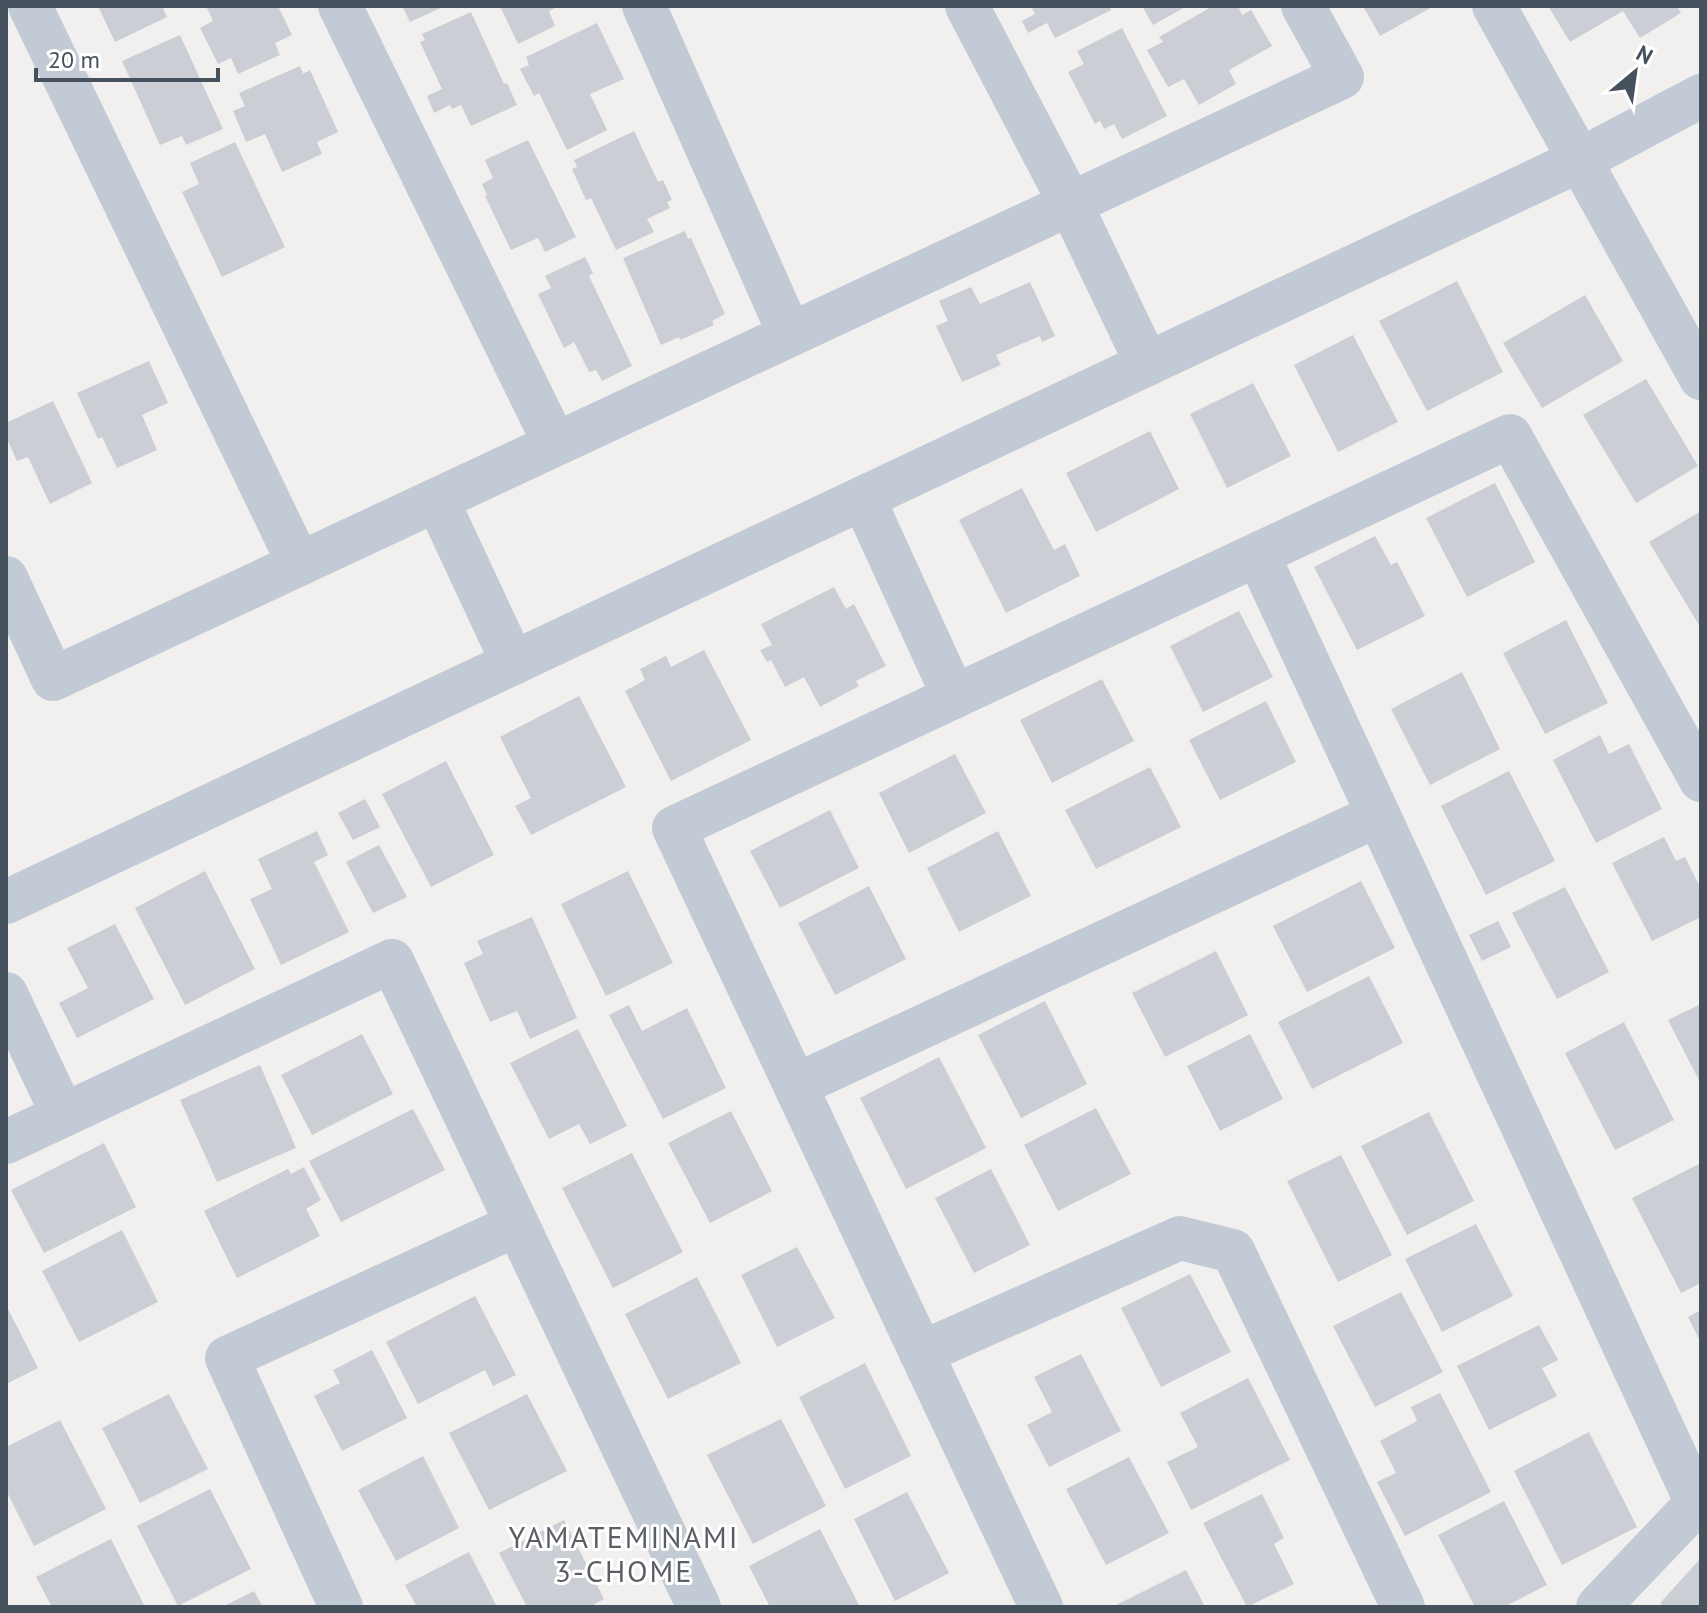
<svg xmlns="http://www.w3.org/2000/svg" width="1707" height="1613" font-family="'PT Sans',sans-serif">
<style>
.building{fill:#cbced4}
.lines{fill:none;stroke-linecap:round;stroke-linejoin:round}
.minor{stroke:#c2cad5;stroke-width:44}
.labels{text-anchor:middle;stroke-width:6;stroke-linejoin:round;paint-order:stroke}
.neighbourhood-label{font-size:30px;letter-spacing:2px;fill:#5b5f65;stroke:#fff}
</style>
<rect width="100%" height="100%" fill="#f2efef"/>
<!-- building -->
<g class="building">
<polygon points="98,6 162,6 167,17 115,42"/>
<polygon points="206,6 278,6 292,35 275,43 280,55 238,74 231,58 218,64 200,28 213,21"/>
<polygon points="402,6 445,6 410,22"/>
<polygon points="500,6 559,6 549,11 555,26 518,44"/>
<polygon points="1031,6 1109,6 1111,10 1055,38 1047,23 1028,33 1022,21 1035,14"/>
<polygon points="1142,6 1187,6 1153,25"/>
<polygon points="1213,6 1238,6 1242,15 1251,10 1272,46 1229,70 1236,84 1199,105 1184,79 1168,87 1147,50 1163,42 1159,37"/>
<polygon points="1363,6 1434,6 1380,36"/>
<polygon points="1548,6 1677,6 1681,13 1640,38 1623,11 1570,42"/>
<polygon points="471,12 504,84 507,83 517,105 471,126 461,105 452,109 450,105 434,113 427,96 442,89 420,42 425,40 422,34"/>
<polygon points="597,23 624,79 590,94 607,130 567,150 539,93 534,96 520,69 529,65 526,57"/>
<polygon points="1122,28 1167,116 1122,139 1114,124 1104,129 1100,121 1095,124 1068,72 1084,64 1077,51"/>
<polygon points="180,35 223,129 186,145 182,136 160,145 122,61"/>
<polygon points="300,66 303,74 310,70 338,132 317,142 322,154 282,172 265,134 246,142 233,111 245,106 239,93"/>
<polygon points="634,131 658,182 663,180 672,200 667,202 670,208 647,219 654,232 616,250 591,198 586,200 572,169 577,167 574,160"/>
<polygon points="528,140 576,237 545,252 538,238 511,250 485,196 487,195 482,184 493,178 485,160"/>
<polygon points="235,142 285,247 222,277 182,192 199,184 190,163"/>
<polygon points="685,231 688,239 691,238 725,314 712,321 714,325 680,340 679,337 661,345 623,258"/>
<polygon points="585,257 593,273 589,276 632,366 602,381 596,370 589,372 574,342 564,348 538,294 551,288 545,276"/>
<polygon points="1457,281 1503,372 1427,411 1379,321"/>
<polygon points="1030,282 1055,336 1042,342 1040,336 996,355 1001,365 962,382 936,326 948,321 939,301 971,287 980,304"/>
<polygon points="1585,295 1623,361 1542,408 1503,343"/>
<polygon points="1353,335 1398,422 1338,452 1294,365"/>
<polygon points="149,361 168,403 142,415 157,450 117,468 102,437 98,439 77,393"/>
<polygon points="1646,379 1698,466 1636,503 1583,415"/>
<polygon points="1253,383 1291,456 1227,488 1190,414"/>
<polygon points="53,401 92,483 50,504 28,457 17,461 6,437 6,423"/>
<polygon points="1150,431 1179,489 1096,532 1066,473"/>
<polygon points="1495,483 1535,562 1467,597 1426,518"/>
<polygon points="1022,488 1054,550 1065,544 1080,576 1006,613 959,520"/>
<polygon points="1701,511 1701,624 1699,625 1649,542"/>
<polygon points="1375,536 1391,565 1397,562 1425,616 1357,650 1314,567"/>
<polygon points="834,587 846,609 854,604 886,666 856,681 859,686 820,707 804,677 785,687 771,660 767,662 760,650 772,645 761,624"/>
<polygon points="1239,611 1273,677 1203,712 1170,646"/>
<polygon points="1566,620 1608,703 1545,734 1503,653"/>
<polygon points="704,650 751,740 671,781 625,691 645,680 640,669 666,656 671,667"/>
<polygon points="1462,672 1500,749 1430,785 1391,709"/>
<polygon points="1102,679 1134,741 1052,783 1020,720"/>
<polygon points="579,696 626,787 531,835 515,806 531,798 500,737"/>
<polygon points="1266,701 1296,762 1220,800 1189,740"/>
<polygon points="1600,735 1609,754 1629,744 1662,809 1596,843 1553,760"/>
<polygon points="955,754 986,813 909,853 879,793"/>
<polygon points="446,761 494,855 431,887 382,794"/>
<polygon points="1150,767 1181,827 1096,869 1065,810"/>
<polygon points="1509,771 1555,861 1486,895 1441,806"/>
<polygon points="365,799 380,827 353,840 338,813"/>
<polygon points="830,810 859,868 780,908 750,851"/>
<polygon points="317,831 328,855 314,862 349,932 281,965 250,899 272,889 258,859"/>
<polygon points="998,831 1031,896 959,932 927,868"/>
<polygon points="1664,837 1676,861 1685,857 1701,889 1701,917 1652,941 1612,863"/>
<polygon points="379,845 407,897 373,913 346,862"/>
<polygon points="205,871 255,969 185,1005 135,908"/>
<polygon points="628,871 673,963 606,996 561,904"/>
<polygon points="1361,881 1395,948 1307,992 1273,926"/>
<polygon points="869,886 906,959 835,995 798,923"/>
<polygon points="1565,887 1609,972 1557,999 1512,913"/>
<polygon points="532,917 577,1018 530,1039 517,1011 490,1022 464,963 483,954 477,941"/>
<polygon points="1498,921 1511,947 1482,961 1469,935"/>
<polygon points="115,924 154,999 77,1038 59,1003 88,988 67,948"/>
<polygon points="1216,951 1248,1015 1165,1057 1132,993"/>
<polygon points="1369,976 1403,1043 1312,1089 1278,1022"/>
<polygon points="1045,1001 1087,1084 1021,1118 978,1035"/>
<polygon points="1701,1004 1701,1084 1668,1020"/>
<polygon points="629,1005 642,1031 687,1008 726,1088 663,1119 609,1015"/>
<polygon points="1624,1022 1674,1120 1615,1150 1565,1053"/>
<polygon points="578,1029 627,1126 590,1144 579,1124 549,1139 510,1063"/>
<polygon points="362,1034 393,1094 312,1135 281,1075"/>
<polygon points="1250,1034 1283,1099 1220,1131 1187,1066"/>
<polygon points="939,1057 986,1148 906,1189 860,1098"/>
<polygon points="260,1065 296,1148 217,1182 180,1100"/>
<polygon points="1096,1108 1131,1174 1058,1211 1024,1145"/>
<polygon points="413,1109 445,1170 341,1222 309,1161"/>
<polygon points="731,1111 772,1191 710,1223 668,1143"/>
<polygon points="1429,1112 1474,1201 1407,1235 1361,1146"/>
<polygon points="104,1143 136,1207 44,1253 11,1190"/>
<polygon points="632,1153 683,1252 613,1288 562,1188"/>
<polygon points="1341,1155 1392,1255 1338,1282 1287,1181"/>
<polygon points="1701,1163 1701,1283 1681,1293 1632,1198"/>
<polygon points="304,1167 321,1200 306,1209 320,1236 237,1278 204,1211 288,1169 291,1174"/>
<polygon points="991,1169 1030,1245 974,1273 935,1198"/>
<polygon points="1476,1224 1513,1296 1442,1332 1405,1259"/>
<polygon points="122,1230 158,1302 79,1342 42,1271"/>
<polygon points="797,1247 835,1318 777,1347 741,1275"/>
<polygon points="1190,1274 1231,1352 1161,1387 1121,1308"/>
<polygon points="697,1277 741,1363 668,1399 625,1314"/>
<polygon points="1401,1292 1443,1372 1375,1407 1333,1326"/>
<polygon points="475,1296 516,1375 493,1386 485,1370 418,1404 386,1342"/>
<polygon points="6,1305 38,1368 6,1384"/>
<polygon points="1701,1310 1701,1343 1688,1317"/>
<polygon points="1539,1325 1558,1360 1542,1368 1557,1396 1489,1430 1457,1366"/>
<polygon points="372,1350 407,1418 342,1451 314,1396 340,1383 333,1370"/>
<polygon points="1081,1354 1121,1431 1049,1467 1027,1425 1052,1412 1034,1377"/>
<polygon points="865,1363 911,1456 845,1489 799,1397"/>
<polygon points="1248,1378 1290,1460 1191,1510 1167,1462 1198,1447 1180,1413"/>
<polygon points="1440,1393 1491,1492 1405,1536 1377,1482 1396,1473 1380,1441 1417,1421 1411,1407"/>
<polygon points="169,1394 208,1469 140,1503 102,1428"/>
<polygon points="527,1394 567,1471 489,1510 449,1433"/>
<polygon points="781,1419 826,1506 753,1544 707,1455"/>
<polygon points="60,1420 106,1509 34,1546 6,1490 6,1447"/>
<polygon points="1589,1432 1637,1527 1562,1565 1514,1471"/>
<polygon points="423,1456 459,1528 396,1561 358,1490"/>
<polygon points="1129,1457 1169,1533 1106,1565 1066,1489"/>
<polygon points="210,1489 251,1569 178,1606 137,1526"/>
<polygon points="907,1492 949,1573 895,1601 854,1519"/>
<polygon points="1262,1494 1284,1538 1274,1544 1294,1584 1247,1607 1203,1523"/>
<polygon points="1504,1501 1547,1585 1504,1607 1475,1607 1438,1535"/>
<polygon points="564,1520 604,1599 589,1607 527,1607 499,1553"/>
<polygon points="820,1529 860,1607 770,1607 749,1566"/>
<polygon points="111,1539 145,1607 52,1607 36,1577"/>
<polygon points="469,1552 497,1607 417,1607 405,1585"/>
<polygon points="1701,1558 1701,1607 1664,1607 1660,1603"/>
<polygon points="1186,1570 1205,1607 1112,1607"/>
<polygon points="254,1591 263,1607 222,1607"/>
</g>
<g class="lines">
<!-- minor -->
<g class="minor">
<polyline points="30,6 299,564"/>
<polyline points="340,6 555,444"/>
<polyline points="644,6 790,335"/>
<polyline points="967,6 1070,203 1147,364"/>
<polyline points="1494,6 1701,378"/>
<polyline points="863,498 954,697"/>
<polyline points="437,500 513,663"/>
<polyline points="1258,555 1697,1503 1598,1607"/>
<polyline points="6,578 53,679 1342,77 1303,6"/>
<polyline points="6,902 1580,160 1701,96"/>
<polyline points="6,994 63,1115"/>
<polyline points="797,1085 1378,815"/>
<polyline points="6,1142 392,961 699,1607"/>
<polyline points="921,1353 1180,1238 1233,1251 1403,1607"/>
<polyline points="341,1607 227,1358 516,1225"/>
<polyline points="1041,1607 674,828 1510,436 1701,780"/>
</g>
</g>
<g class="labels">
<!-- neighbourhood labels -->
<g class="neighbourhood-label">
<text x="624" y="1548">YAMATEMINAMI<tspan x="624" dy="34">3-CHOME</tspan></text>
</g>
</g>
<!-- border -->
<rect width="1707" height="1613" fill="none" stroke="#46515e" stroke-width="16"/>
<!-- north arrow -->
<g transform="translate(1635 72) rotate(29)" stroke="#ffffff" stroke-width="6" paint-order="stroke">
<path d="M0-6L14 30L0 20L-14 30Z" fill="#46515e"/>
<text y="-12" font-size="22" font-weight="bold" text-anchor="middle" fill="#46515e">N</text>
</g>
<!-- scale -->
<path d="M36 68v12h182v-12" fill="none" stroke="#46515e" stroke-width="4"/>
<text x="48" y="68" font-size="24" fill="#46515e" stroke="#ffffff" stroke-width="6" paint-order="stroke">20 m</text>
</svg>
